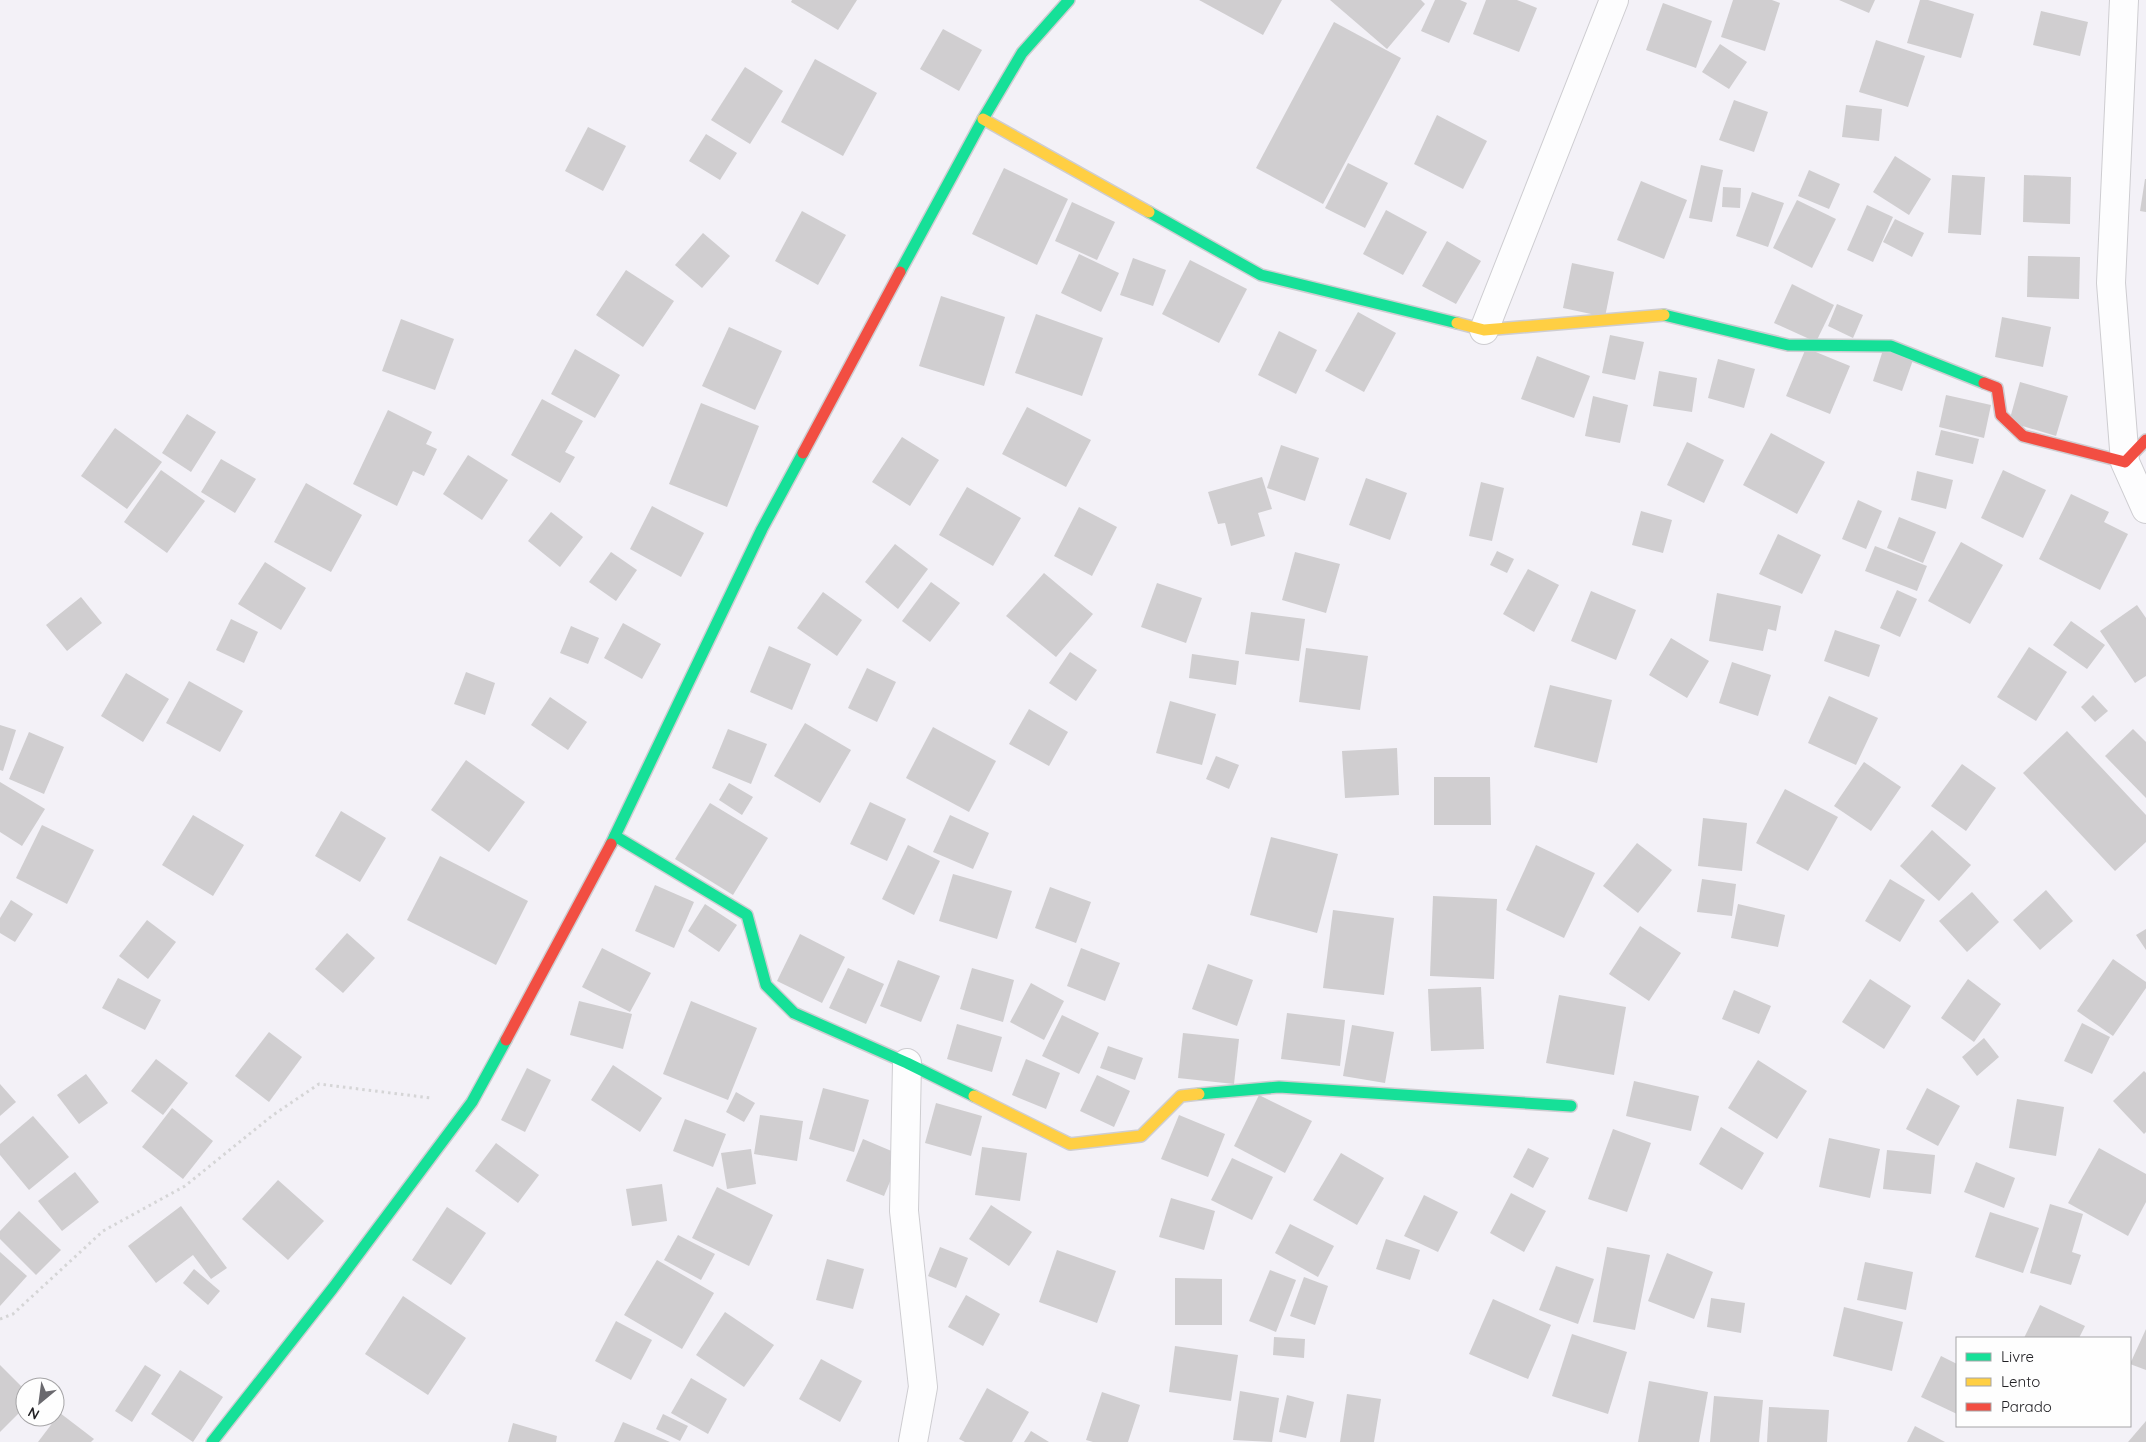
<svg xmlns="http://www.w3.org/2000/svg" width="2146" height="1442" font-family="Quicksand,sans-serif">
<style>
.building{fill:#d0ced0}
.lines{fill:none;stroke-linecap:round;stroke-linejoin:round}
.street-casing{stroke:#cecdd1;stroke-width:30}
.fast-casing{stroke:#cecdd1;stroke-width:14}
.slow-casing{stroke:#cecdd1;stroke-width:14}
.jam-casing{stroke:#cecdd1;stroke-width:14}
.path{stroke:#d5d5d6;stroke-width:3;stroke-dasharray:2.5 4;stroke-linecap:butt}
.street{stroke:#fdfdfe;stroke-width:28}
.fast{stroke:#16e098;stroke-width:11}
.slow{stroke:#ffcf43;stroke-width:11}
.jam{stroke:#f24e42;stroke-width:11}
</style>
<rect width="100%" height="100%" fill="#f3f1f7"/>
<!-- building -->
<g class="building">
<polygon points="792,0 857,0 838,30 791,2"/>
<polygon points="1199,0 1282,0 1263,35"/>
<polygon points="1330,0 1421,0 1425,4 1387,49"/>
<polygon points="1435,0 1460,0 1467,3 1449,43 1421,31"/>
<polygon points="1486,0 1517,0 1537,8 1519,52 1473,34"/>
<polygon points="1733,0 1772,0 1780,3 1765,51 1721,37"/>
<polygon points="1839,0 1875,0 1869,13"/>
<polygon points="1920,0 1928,0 1974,14 1961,58 1907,43"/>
<polygon points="1663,3 1712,21 1696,68 1646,50"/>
<polygon points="2041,11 2088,22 2080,56 2033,45"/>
<polygon points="1334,22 1401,58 1323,204 1256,168"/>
<polygon points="943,29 982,50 959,91 920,69"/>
<polygon points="1876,40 1925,56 1908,107 1859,92"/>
<polygon points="1720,44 1747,62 1729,89 1702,72"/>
<polygon points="815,59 877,93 843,156 781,122"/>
<polygon points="745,67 783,91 750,144 711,120"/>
<polygon points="1734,100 1768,112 1754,152 1719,140"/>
<polygon points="1846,105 1882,109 1879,141 1842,137"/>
<polygon points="1437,115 1487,141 1463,189 1414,164"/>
<polygon points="588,127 626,146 603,191 565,171"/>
<polygon points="706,134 737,153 720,180 689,161"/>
<polygon points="1895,156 1931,179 1909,215 1873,192"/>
<polygon points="1348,163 1388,183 1365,228 1325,208"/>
<polygon points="1701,165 1723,170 1712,222 1689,218"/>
<polygon points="1004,168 1068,199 1037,265 972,234"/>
<polygon points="1809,170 1840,184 1829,209 1798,196"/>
<polygon points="1952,175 1985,177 1981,235 1948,233"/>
<polygon points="2024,175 2071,177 2070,224 2023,222"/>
<polygon points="2145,179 2146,179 2146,212 2140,211"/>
<polygon points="1641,181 1687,200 1664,259 1617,240"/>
<polygon points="1723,187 1741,188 1740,208 1722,207"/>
<polygon points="1752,192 1784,203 1768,247 1736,236"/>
<polygon points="1797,200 1836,219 1812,268 1773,248"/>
<polygon points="1072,202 1115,222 1097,260 1055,241"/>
<polygon points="1867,205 1893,217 1873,262 1847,250"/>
<polygon points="1386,210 1427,232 1403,275 1363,254"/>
<polygon points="802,211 846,235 818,285 775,261"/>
<polygon points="1895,219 1924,233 1912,257 1883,242"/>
<polygon points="703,233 730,256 702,288 675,265"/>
<polygon points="1447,241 1481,261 1456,304 1422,286"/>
<polygon points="1079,254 1119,273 1101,312 1061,293"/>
<polygon points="2028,256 2080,257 2079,299 2027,297"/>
<polygon points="1133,258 1166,270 1153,306 1120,295"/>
<polygon points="1190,260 1247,289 1219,343 1162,314"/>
<polygon points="1572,263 1614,272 1605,317 1563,308"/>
<polygon points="626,270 674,301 643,347 596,315"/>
<polygon points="1792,284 1834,305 1816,342 1774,323"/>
<polygon points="941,296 1005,317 984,386 919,366"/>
<polygon points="1837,304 1863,315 1853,338 1828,326"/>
<polygon points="1358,312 1396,333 1364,392 1325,371"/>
<polygon points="1036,314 1103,338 1082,396 1015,373"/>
<polygon points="2002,317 2051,327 2043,367 1995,357"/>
<polygon points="401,319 454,339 435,390 382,371"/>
<polygon points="729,327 782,351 755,410 702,386"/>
<polygon points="1279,331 1317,350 1296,394 1258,375"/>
<polygon points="1610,335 1644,342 1635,380 1602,373"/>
<polygon points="1806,348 1850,366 1830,414 1786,396"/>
<polygon points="575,349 620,375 595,418 551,394"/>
<polygon points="1883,350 1913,360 1902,391 1873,381"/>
<polygon points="1537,356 1590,376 1574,418 1521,399"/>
<polygon points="1718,359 1755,369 1744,408 1708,398"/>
<polygon points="1659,371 1697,378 1692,412 1653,406"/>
<polygon points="2020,382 2068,396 2056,436 2009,422"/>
<polygon points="1946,395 1991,405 1984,438 1939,427"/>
<polygon points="1593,396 1628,405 1620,443 1585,436"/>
<polygon points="542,399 583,421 565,452 575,457 560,483 511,455"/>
<polygon points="701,403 759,426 727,507 669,484"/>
<polygon points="1027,407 1091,440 1066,487 1002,454"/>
<polygon points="388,410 432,432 426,444 437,449 424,476 413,471 397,506 353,484"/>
<polygon points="187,414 216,432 191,472 162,453"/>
<polygon points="115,428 162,462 127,509 81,476"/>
<polygon points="1941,430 1979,439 1973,464 1935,455"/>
<polygon points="1771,433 1825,462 1797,514 1743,485"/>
<polygon points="902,437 939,460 910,506 872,482"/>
<polygon points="1687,442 1724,460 1704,503 1667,485"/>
<polygon points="1281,445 1319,458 1305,501 1267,488"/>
<polygon points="468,455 508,480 482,520 443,494"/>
<polygon points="221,459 256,479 235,513 201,492"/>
<polygon points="161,470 205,501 167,553 124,522"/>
<polygon points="2003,470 2046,490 2023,538 1981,518"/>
<polygon points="1917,471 1953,480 1946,509 1911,500"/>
<polygon points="1262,477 1272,509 1258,513 1265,536 1231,546 1225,523 1218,524 1208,492"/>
<polygon points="1366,478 1407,493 1390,540 1349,525"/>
<polygon points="1481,482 1504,488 1492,541 1469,536"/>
<polygon points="306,483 362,515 331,572 274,542"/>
<polygon points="967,487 1021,518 993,566 939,535"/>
<polygon points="2071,494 2109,512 2104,522 2128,534 2100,590 2039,559"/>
<polygon points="1858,500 1882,511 1866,549 1842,539"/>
<polygon points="652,506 704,533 681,577 630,549"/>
<polygon points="1079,507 1117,527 1092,576 1054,556"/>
<polygon points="1641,511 1672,520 1663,553 1632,545"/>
<polygon points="551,512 583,537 560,567 528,541"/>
<polygon points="1899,517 1936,532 1923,563 1887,548"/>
<polygon points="1778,534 1821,555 1802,594 1759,574"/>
<polygon points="1961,542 2003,565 1970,624 1928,601"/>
<polygon points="895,544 928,569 898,609 865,582"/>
<polygon points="1875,546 1927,566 1917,591 1865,571"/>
<polygon points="1497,551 1514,559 1507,573 1490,565"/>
<polygon points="611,552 637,570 616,601 589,582"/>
<polygon points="1295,552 1340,564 1326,613 1282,600"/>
<polygon points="265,562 306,588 281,630 238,604"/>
<polygon points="1528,569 1559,585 1534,632 1503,614"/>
<polygon points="1044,573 1093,614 1056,657 1006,616"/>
<polygon points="931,582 960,603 930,642 902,621"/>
<polygon points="1157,583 1202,598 1186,643 1141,627"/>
<polygon points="1897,590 1917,599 1900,637 1880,628"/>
<polygon points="1591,591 1636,610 1616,660 1571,641"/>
<polygon points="823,592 862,620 837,656 797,628"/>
<polygon points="1717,593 1781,606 1776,631 1768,629 1763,651 1709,641"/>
<polygon points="81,597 102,623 67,651 46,625"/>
<polygon points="2137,605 2146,618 2146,676 2135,683 2100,631"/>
<polygon points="1251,612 1305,619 1299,661 1245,654"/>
<polygon points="231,619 258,632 244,663 216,650"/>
<polygon points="2071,621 2105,645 2087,669 2053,645"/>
<polygon points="623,623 661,644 642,679 604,658"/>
<polygon points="571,626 599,638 588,664 560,653"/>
<polygon points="1835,630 1880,645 1869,677 1824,661"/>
<polygon points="1671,638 1709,661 1687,698 1649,675"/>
<polygon points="769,646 811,664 792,710 750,692"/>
<polygon points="2029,647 2067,672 2036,721 1997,697"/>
<polygon points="1306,648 1368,656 1360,710 1299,702"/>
<polygon points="1070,652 1097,670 1076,701 1049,683"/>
<polygon points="1192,654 1239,661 1236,685 1189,678"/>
<polygon points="1732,662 1771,675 1758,716 1719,703"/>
<polygon points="867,668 896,682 877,722 848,708"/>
<polygon points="466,672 495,683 485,715 454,704"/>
<polygon points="126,673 169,699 143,742 101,716"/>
<polygon points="189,681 243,711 220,752 166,723"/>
<polygon points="1550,685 1612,700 1597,763 1534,747"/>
<polygon points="2093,695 2108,711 2095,722 2081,707"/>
<polygon points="1829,696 1878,718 1856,765 1808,743"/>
<polygon points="550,697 587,722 568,750 531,725"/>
<polygon points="1170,701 1216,714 1202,765 1156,753"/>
<polygon points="1029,709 1068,732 1049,766 1009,744"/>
<polygon points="805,723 851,750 820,803 774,776"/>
<polygon points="0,725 16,730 3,771 0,770"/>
<polygon points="933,727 996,761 969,812 906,778"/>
<polygon points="728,729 767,744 751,784 712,768"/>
<polygon points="2133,729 2146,742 2146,798 2105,756"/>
<polygon points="2067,731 2146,815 2146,842 2115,871 2023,773"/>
<polygon points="29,732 64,747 44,794 9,779"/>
<polygon points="1397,748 1399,795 1345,798 1342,751"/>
<polygon points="1216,756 1239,765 1229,789 1206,779"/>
<polygon points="466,760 525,802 489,852 431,810"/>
<polygon points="1864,762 1901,787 1871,831 1834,806"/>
<polygon points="1962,764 1996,788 1966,831 1931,806"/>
<polygon points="1434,777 1490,777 1491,825 1434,825"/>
<polygon points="0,782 45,809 22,846 0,832"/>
<polygon points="729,783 753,797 742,815 719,800"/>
<polygon points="1785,789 1838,817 1808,871 1756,843"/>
<polygon points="870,802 906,819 887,861 850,844"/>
<polygon points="710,803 768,838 733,895 675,859"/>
<polygon points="341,811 386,838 360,882 315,856"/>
<polygon points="193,815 244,845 213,896 162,865"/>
<polygon points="950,815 989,833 973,869 933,852"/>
<polygon points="1703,818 1747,823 1742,871 1698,866"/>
<polygon points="42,825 94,850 67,904 16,878"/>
<polygon points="1932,830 1971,865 1939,901 1900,866"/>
<polygon points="1271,837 1338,854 1317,933 1250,915"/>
<polygon points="1637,843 1672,870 1638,913 1603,886"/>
<polygon points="908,845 940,861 914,915 882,899"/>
<polygon points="1536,845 1595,873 1564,938 1506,910"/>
<polygon points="440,856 528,901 496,965 407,920"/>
<polygon points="953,874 1012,891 997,939 939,921"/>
<polygon points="1702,879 1736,884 1732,916 1697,912"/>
<polygon points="1890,879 1925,900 1900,942 1865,921"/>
<polygon points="655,885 694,902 674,948 635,931"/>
<polygon points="1050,887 1091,902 1076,943 1035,928"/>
<polygon points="2046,890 2073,921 2040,950 2013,920"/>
<polygon points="1972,892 1999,922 1967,952 1939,921"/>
<polygon points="1433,896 1497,899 1494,979 1430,976"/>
<polygon points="11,900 33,914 15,942 0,933 0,918"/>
<polygon points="705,904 737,925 719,952 688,931"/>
<polygon points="1738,904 1785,915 1778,947 1731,938"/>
<polygon points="1333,910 1394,918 1384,995 1323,988"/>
<polygon points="147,920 176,942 148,979 119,956"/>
<polygon points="1640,926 1681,953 1649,1001 1609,974"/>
<polygon points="2146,929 2146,950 2136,935"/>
<polygon points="347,933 375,958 343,993 315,969"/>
<polygon points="800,934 845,957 822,1003 777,981"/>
<polygon points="602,948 651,973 630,1012 582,987"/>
<polygon points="1081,948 1120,963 1105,1001 1067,986"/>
<polygon points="2113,959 2146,982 2146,988 2113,1036 2077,1011"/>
<polygon points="898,960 940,976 921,1022 880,1006"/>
<polygon points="1208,964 1253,980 1237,1026 1192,1009"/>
<polygon points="848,968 884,984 866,1024 829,1008"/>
<polygon points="972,968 1014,980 1003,1022 960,1009"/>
<polygon points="118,978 161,1000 145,1030 102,1008"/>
<polygon points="1870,979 1911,1006 1884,1049 1842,1022"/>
<polygon points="1968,979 2001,1004 1974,1042 1941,1018"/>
<polygon points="1031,983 1064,1001 1044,1040 1010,1022"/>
<polygon points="1481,987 1484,1049 1431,1051 1428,989"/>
<polygon points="1734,990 1771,1006 1759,1034 1722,1019"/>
<polygon points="1559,995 1626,1007 1614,1075 1546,1063"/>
<polygon points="579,1001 632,1014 623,1049 570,1035"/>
<polygon points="691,1001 757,1028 728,1100 663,1074"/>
<polygon points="1287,1013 1345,1020 1340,1066 1281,1059"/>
<polygon points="1062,1015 1099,1033 1079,1074 1042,1056"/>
<polygon points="2082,1023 2110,1037 2092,1074 2064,1061"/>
<polygon points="957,1024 1002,1037 992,1072 947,1059"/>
<polygon points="1352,1025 1394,1032 1385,1083 1343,1076"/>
<polygon points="269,1032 302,1057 269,1102 235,1076"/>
<polygon points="1183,1033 1239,1039 1234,1084 1178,1078"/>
<polygon points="1984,1038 1999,1057 1977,1076 1962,1057"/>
<polygon points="1108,1046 1143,1058 1135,1080 1100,1068"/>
<polygon points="156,1059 188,1083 163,1115 131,1091"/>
<polygon points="1026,1059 1060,1073 1046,1109 1012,1095"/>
<polygon points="1758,1060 1807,1091 1777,1139 1728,1108"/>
<polygon points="613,1065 662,1098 640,1132 591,1100"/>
<polygon points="527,1068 551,1080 525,1132 501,1120"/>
<polygon points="2144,1071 2146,1073 2146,1132 2144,1134 2113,1101"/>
<polygon points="86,1074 108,1103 79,1124 57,1095"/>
<polygon points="1097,1075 1130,1091 1114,1127 1080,1111"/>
<polygon points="1634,1081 1699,1096 1691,1131 1626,1116"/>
<polygon points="0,1084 16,1102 0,1116"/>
<polygon points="823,1088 869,1100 854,1152 809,1139"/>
<polygon points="1927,1088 1960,1106 1938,1146 1906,1129"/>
<polygon points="736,1092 755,1103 744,1122 726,1112"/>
<polygon points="1259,1095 1312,1121 1285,1173 1234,1146"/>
<polygon points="2017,1099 2064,1107 2056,1156 2009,1148"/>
<polygon points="936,1103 982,1116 971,1156 925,1143"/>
<polygon points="172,1108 213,1141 183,1179 142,1147"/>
<polygon points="760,1115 803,1121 797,1161 754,1154"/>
<polygon points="1179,1115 1225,1134 1208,1177 1161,1159"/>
<polygon points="33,1116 69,1157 29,1190 0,1155 0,1144"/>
<polygon points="685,1119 726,1134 713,1167 673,1151"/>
<polygon points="1721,1127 1764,1153 1742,1190 1699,1164"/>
<polygon points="1613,1129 1651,1143 1627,1212 1588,1199"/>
<polygon points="1829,1138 1880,1149 1870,1198 1819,1187"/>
<polygon points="863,1139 901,1155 884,1196 846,1181"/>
<polygon points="496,1143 539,1175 518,1203 475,1171"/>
<polygon points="982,1147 1027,1153 1020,1201 975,1195"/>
<polygon points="1528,1148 1549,1158 1533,1188 1513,1177"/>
<polygon points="2099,1148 2146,1174 2146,1202 2128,1236 2068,1203"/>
<polygon points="751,1149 756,1184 727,1189 721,1153"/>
<polygon points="1887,1150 1935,1155 1931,1194 1883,1189"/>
<polygon points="1341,1153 1384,1178 1357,1225 1313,1200"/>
<polygon points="1232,1158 1273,1177 1252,1220 1211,1200"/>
<polygon points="1976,1162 2015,1178 2004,1208 1964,1192"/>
<polygon points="75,1172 99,1202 62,1231 38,1201"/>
<polygon points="278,1180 324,1221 288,1260 242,1219"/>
<polygon points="662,1184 667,1221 632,1226 626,1189"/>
<polygon points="717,1187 773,1215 749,1266 692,1238"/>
<polygon points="1511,1193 1546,1211 1524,1252 1490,1233"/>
<polygon points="1424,1195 1458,1212 1438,1252 1404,1236"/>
<polygon points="1171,1198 1215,1211 1204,1250 1159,1237"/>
<polygon points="2050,1204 2083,1214 2072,1252 2081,1255 2071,1285 2030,1273"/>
<polygon points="991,1205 1032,1232 1009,1266 969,1239"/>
<polygon points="181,1206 227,1268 211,1279 193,1255 156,1283 128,1246"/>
<polygon points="447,1207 486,1233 451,1285 412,1260"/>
<polygon points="19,1211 61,1250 36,1275 0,1239 0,1231"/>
<polygon points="1990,1212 2039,1228 2023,1273 1975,1257"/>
<polygon points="1290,1224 1334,1246 1318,1277 1275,1253"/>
<polygon points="678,1235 715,1254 701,1280 664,1260"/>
<polygon points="1386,1239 1420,1250 1410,1280 1376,1269"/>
<polygon points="940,1247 968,1258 956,1288 928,1276"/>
<polygon points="1607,1247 1650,1255 1635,1330 1593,1322"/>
<polygon points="1057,1250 1116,1271 1097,1323 1039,1302"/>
<polygon points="0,1252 27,1276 0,1306"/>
<polygon points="1667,1253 1713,1272 1694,1319 1648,1301"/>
<polygon points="827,1259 864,1269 853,1309 816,1300"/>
<polygon points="657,1260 714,1293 682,1349 624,1315"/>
<polygon points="1865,1262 1913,1272 1906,1310 1857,1300"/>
<polygon points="1556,1266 1594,1279 1578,1324 1539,1310"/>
<polygon points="194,1269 220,1291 208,1305 183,1283"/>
<polygon points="1270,1270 1296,1280 1276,1332 1249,1321"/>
<polygon points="1304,1277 1328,1286 1315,1325 1290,1316"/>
<polygon points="1175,1278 1222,1279 1222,1325 1175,1325"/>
<polygon points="966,1295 1000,1314 983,1346 948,1327"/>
<polygon points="403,1296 466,1338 428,1395 365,1354"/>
<polygon points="1711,1298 1745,1303 1741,1333 1707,1327"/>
<polygon points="1493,1299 1551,1325 1528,1379 1469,1354"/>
<polygon points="2040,1305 2085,1326 2079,1338 2024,1338"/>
<polygon points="1844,1307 1903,1322 1892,1371 1833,1356"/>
<polygon points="725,1312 774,1345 744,1387 696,1355"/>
<polygon points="616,1321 652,1340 631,1380 595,1361"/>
<polygon points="2146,1329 2146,1370 2130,1364"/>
<polygon points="1572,1334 1627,1352 1608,1414 1552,1396"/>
<polygon points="1274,1337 1305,1339 1304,1358 1273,1355"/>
<polygon points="1175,1346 1238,1355 1231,1401 1169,1392"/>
<polygon points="1941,1356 1957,1364 1957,1414 1921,1397"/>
<polygon points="821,1359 862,1381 840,1422 799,1399"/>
<polygon points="0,1365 25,1390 25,1407 0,1432"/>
<polygon points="145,1365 161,1375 132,1422 115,1411"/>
<polygon points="180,1370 223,1397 193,1442 151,1414"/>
<polygon points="691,1378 727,1399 708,1434 671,1413"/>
<polygon points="1649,1381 1708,1392 1699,1442 1638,1442"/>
<polygon points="987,1388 1029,1412 1012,1442 965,1442 959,1439"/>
<polygon points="1240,1391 1279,1398 1272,1442 1233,1440"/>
<polygon points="1102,1392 1140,1405 1128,1442 1093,1442 1086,1440"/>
<polygon points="1347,1394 1381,1399 1374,1442 1340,1442"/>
<polygon points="1287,1395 1314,1402 1306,1438 1279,1432"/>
<polygon points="1714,1396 1763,1400 1759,1442 1710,1442"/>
<polygon points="1769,1407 1829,1410 1827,1442 1767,1442"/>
<polygon points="60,1413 94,1439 91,1442 38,1442"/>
<polygon points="663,1414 688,1426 680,1441 656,1429"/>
<polygon points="2146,1421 2146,1442 2128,1442"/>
<polygon points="623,1422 670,1442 614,1442"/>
<polygon points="513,1423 557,1436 556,1442 508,1442"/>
<polygon points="1915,1426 1945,1442 1907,1442"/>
<polygon points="1031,1431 1049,1442 1024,1442"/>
</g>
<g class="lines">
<!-- street casing -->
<g class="street-casing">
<g id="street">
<polyline points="2124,0 2111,283 2125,462 2146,509"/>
<polyline points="1484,330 1614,0"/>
<polyline points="907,1063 904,1211 923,1387 913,1442"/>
</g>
</g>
<!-- fast casing -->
<g class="fast-casing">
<g id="fast">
<polyline points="1149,212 1261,275 1457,323"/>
<polyline points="900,272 983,119 1022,53 1069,0"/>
<polyline points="1664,315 1788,345 1891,346 1984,383"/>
<polyline points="615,836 747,915 766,985 794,1013 907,1063 974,1096"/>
<polyline points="611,844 762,529 803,453"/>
<polyline points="1199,1094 1279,1087 1571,1106"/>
<polyline points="212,1442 333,1288 472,1102 506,1040"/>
</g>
</g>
<!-- slow casing -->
<g class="slow-casing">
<g id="slow">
<polyline points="983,119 1149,212"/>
<polyline points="1457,323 1484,330 1664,315"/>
<polyline points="974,1096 1070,1144 1141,1136 1181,1096 1199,1094"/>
</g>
</g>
<!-- jam casing -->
<g class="jam-casing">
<g id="jam">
<polyline points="1984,383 1997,388 2001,415 2023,436 2125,462 2146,440"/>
<polyline points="803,453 900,272"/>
<polyline points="506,1040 611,844"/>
</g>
</g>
<!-- path -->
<polyline class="path" points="0,1319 13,1314 103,1231 185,1186 273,1115 319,1084 431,1098"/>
<!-- street -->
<use href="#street" class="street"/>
<!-- fast -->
<use href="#fast" class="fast"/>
<!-- slow -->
<use href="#slow" class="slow"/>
<!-- jam -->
<use href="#jam" class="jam"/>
</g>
<!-- legend -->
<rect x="1956" y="1337" width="175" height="90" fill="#fefefe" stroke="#a6a5a7"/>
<rect x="1966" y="1353" width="25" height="8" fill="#16e098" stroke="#a6a5a7"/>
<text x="2001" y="1362" font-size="15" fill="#212024">Livre</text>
<rect x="1966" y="1378" width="25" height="8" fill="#ffcf43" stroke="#a6a5a7"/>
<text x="2001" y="1387" font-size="15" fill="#212024">Lento</text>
<rect x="1966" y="1403" width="25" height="8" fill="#f24e42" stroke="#a6a5a7"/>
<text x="2001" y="1412" font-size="15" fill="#212024">Parado</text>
<!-- north arrow -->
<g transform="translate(40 1402) rotate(209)"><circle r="24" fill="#fefefe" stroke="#a6a5a7"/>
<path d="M0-4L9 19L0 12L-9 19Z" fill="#6a696e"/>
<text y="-8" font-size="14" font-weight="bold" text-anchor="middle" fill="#212024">N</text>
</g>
</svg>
